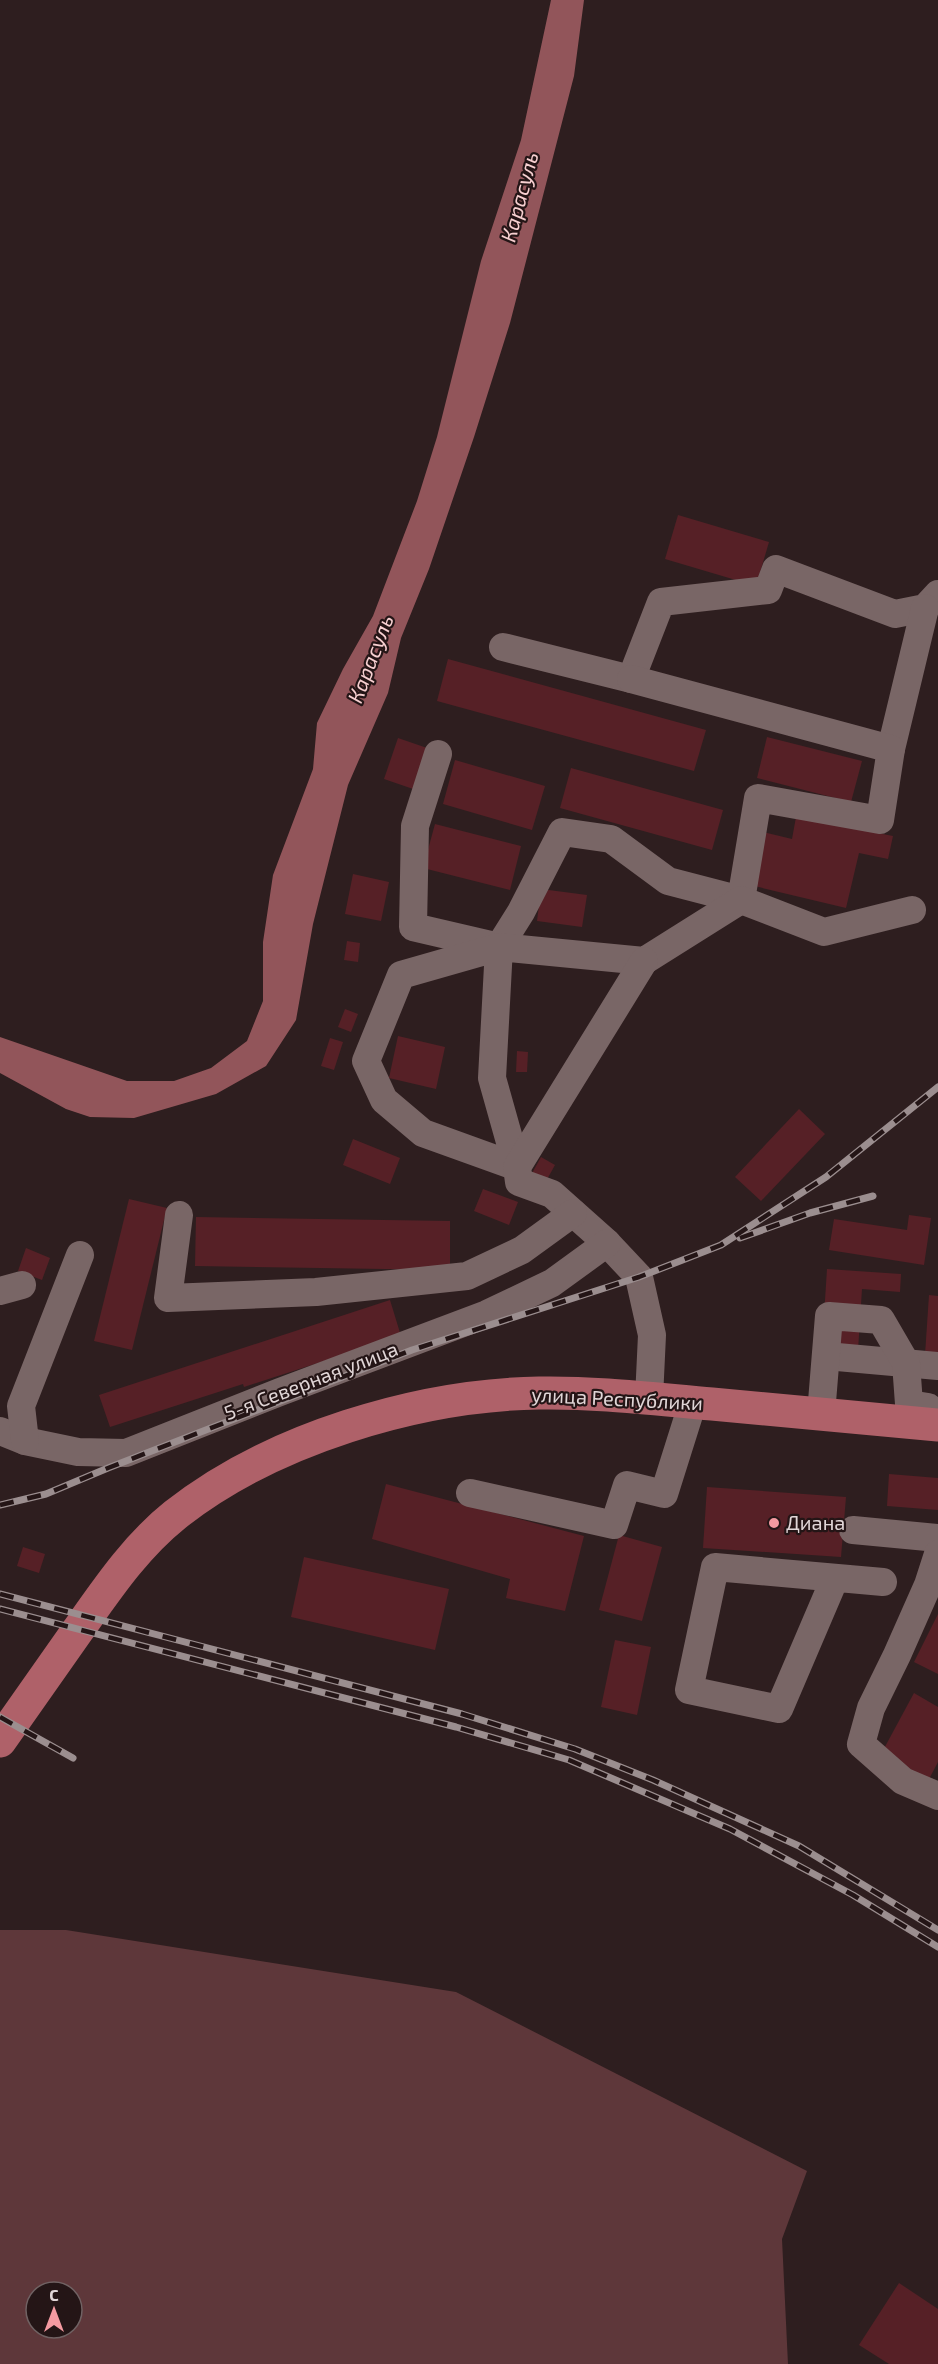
<svg xmlns="http://www.w3.org/2000/svg" width="938" height="2364" font-family="'Exo 2',sans-serif">
<style>
.green{fill:#5e373a;fill-rule:evenodd}
.water{fill:#92555a}
.building{fill:#562026}
.lines{fill:none;stroke-linecap:round;stroke-linejoin:round}
.minor{stroke:#796666;stroke-width:28}
.major{stroke:#af6169;stroke-width:33}
.rail-casing{stroke:#9b8e8f;stroke-width:7}
.rail{stroke:#241516;stroke-width:4.5;stroke-dasharray:14;stroke-linecap:butt}
.poi-dot{fill:#f49aa1;stroke:#241516;stroke-width:2}
.labels{text-anchor:middle;stroke-width:4.5;stroke-linejoin:round;paint-order:stroke}
.street-label{font-size:20px;fill:#e1d6d7;stroke:#241516}
.poi-label{font-size:20px;fill:#e1d6d7;stroke:#241516;text-anchor:start}
.water-label{font-size:21px;font-style:italic;fill:#f7d0d1;stroke:#241516}
</style>
<rect width="100%" height="100%" fill="#2e1e1f"/>
<!-- green -->
<path class="green" d="M0,1930h66l390,62 351,179 -25,68 6,125h-788zM36,2292h36v36h-36z"/>
<!-- water -->
<polygon class="water" points="551,0 584,0 574,76 510,323 474,437 429,569 401,638 388,693 348,785 313,924 296,1020 266,1066 216,1094 134,1118 90,1117 66,1109 0,1073 0,1037 127,1081 174,1081 211,1068 247,1041 263,1001 263,942 273,875 313,769 317,723 343,669 373,616 417,501 437,437 481,261 521,140"/>
<!-- building -->
<g class="building">
<polygon points="678,515 769,542 756,586 665,559"/>
<polygon points="448,659 706,730 694,771 437,701"/>
<polygon points="767,737 862,761 851,802 757,778"/>
<polygon points="398,738 430,749 416,790 384,779"/>
<polygon points="455,760 545,786 532,830 443,804"/>
<polygon points="571,768 723,810 712,850 560,808"/>
<polygon points="796,817 893,836 888,859 859,853 846,908 750,885 763,832 792,839"/>
<polygon points="435,824 521,846 510,890 423,868"/>
<polygon points="353,874 389,882 381,921 345,914"/>
<polygon points="541,889 587,895 582,927 537,921"/>
<polygon points="347,941 360,943 358,962 344,960"/>
<polygon points="345,1009 358,1014 351,1032 338,1027"/>
<polygon points="398,1036 445,1047 436,1089 389,1078"/>
<polygon points="330,1038 343,1042 334,1070 321,1066"/>
<polygon points="517,1051 528,1052 527,1072 516,1072"/>
<polygon points="799,1109 825,1134 761,1201 735,1177"/>
<polygon points="353,1139 400,1158 390,1184 343,1165"/>
<polygon points="541,1157 555,1165 545,1183 531,1175"/>
<polygon points="483,1189 518,1202 509,1225 474,1211"/>
<polygon points="129,1199 167,1208 132,1350 94,1341"/>
<polygon points="909,1215 931,1218 924,1265 829,1250 834,1219 907,1230"/>
<polygon points="196,1217 450,1221 450,1270 195,1266"/>
<polygon points="26,1248 50,1258 42,1280 18,1271"/>
<polygon points="827,1269 901,1274 900,1292 862,1289 857,1366 821,1363"/>
<polygon points="929,1295 938,1296 938,1356 925,1355"/>
<polygon points="390,1300 401,1336 244,1387 243,1384 110,1427 99,1395"/>
<polygon points="889,1474 938,1478 938,1510 887,1506"/>
<polygon points="386,1484 584,1536 565,1611 506,1598 510,1579 372,1539"/>
<polygon points="707,1487 846,1497 841,1557 703,1548"/>
<polygon points="619,1535 662,1547 642,1621 599,1610"/>
<polygon points="23,1547 45,1554 39,1573 17,1566"/>
<polygon points="304,1557 449,1589 435,1650 291,1617"/>
<polygon points="938,1614 938,1674 914,1662"/>
<polygon points="615,1640 651,1647 637,1715 601,1707"/>
<polygon points="914,1693 938,1707 938,1762 928,1781 880,1756"/>
<polygon points="899,2283 938,2309 938,2364 889,2364 859,2345"/>
</g>
<g class="lines">
<!-- minor -->
<g class="minor">
<polyline points="503,647 631,679 661,602 768,590 776,569 895,614 925,608 938,594"/>
<polyline points="891,749 925,608"/>
<polyline points="438,754 415,826 413,927 499,947 521,912 562,832 611,839 668,881 741,900 758,798 880,820 891,749 631,679"/>
<polyline points="499,947 492,1078 517,1167 423,1133 384,1100 366,1061 401,975 499,947 644,961 741,900 824,932 912,910"/>
<polyline points="644,961 517,1167 519,1182 552,1194 607,1243 639,1277 652,1335 649,1398"/>
<polyline points="179,1215 168,1298 316,1292 467,1276 522,1250 573,1213"/>
<polyline points="0,1291 22,1285"/>
<polyline points="826,1356 938,1366"/>
<polyline points="821,1414 829,1316 881,1320 906,1363 909,1404 928,1407 936,1425"/>
<polyline points="0,1431 25,1441 78,1452 126,1453 280,1392 487,1314 552,1283 607,1243"/>
<polyline points="25,1441 21,1406 80,1255"/>
<polyline points="470,1493 614,1525 627,1485 664,1494 693,1402"/>
<polyline points="853,1530 938,1538"/>
<polyline points="938,1554 928,1585 897,1655 871,1708 861,1744 903,1781 938,1796"/>
<polyline points="835,1578 779,1709 689,1690 715,1567 883,1582"/>
</g>
<!-- major -->
<path class="major" d="M0,1741c26,-37 52,-74 78,-111 29,-41 57,-83 97,-115 96,-76 243,-120 364,-122 58,-1 115,6 173,11 75,7 151,14 226,21"/>
<!-- rail casing -->
<g class="rail-casing">
<g id="rail">
<polyline points="740,1238 810,1213 873,1196"/>
<polyline points="0,1505 46,1494 108,1468 412,1350 639,1277 721,1245 826,1177 938,1087"/>
<polyline points="0,1594 462,1714 575,1749 653,1780 799,1846 938,1930"/>
<polyline points="0,1609 456,1727 569,1760 730,1829 853,1895 938,1947"/>
<polyline points="0,1717 73,1758"/>
</g>
</g>
<!-- rail -->
<use href="#rail" class="rail"/>
</g>
<!-- markers -->
<circle class="poi-dot" cx="774" cy="1523" r="6"/>
<g class="labels">
<!-- street labels -->
<g class="street-label">
<text transform="translate(311 1381) rotate(-21)" y="7">5-я Северная улица</text>
<text transform="translate(617 1399) rotate(3)" y="7">улица Республики</text>
</g>
<!-- poi labels -->
<g class="poi-label">
<text x="786" y="1530">Диана</text>
</g>
<!-- water labels -->
<g class="water-label">
<text transform="translate(520 197) rotate(-75)" y="7">Карасуль</text>
<text transform="translate(371 659) rotate(-69)" y="7">Карасуль</text>
</g>
</g>
<!-- north arrow -->
<g transform="translate(54 2310)"><circle r="28" fill="#241516" stroke="#706263" stroke-width="1.5"/>
<path d="M0-4.5L10 22L0 15L-10 22Z" fill="#f49aa1"/>
<text y="-9" font-size="16" font-weight="bold" text-anchor="middle" fill="#e1d6d7">С</text>
</g>
</svg>
